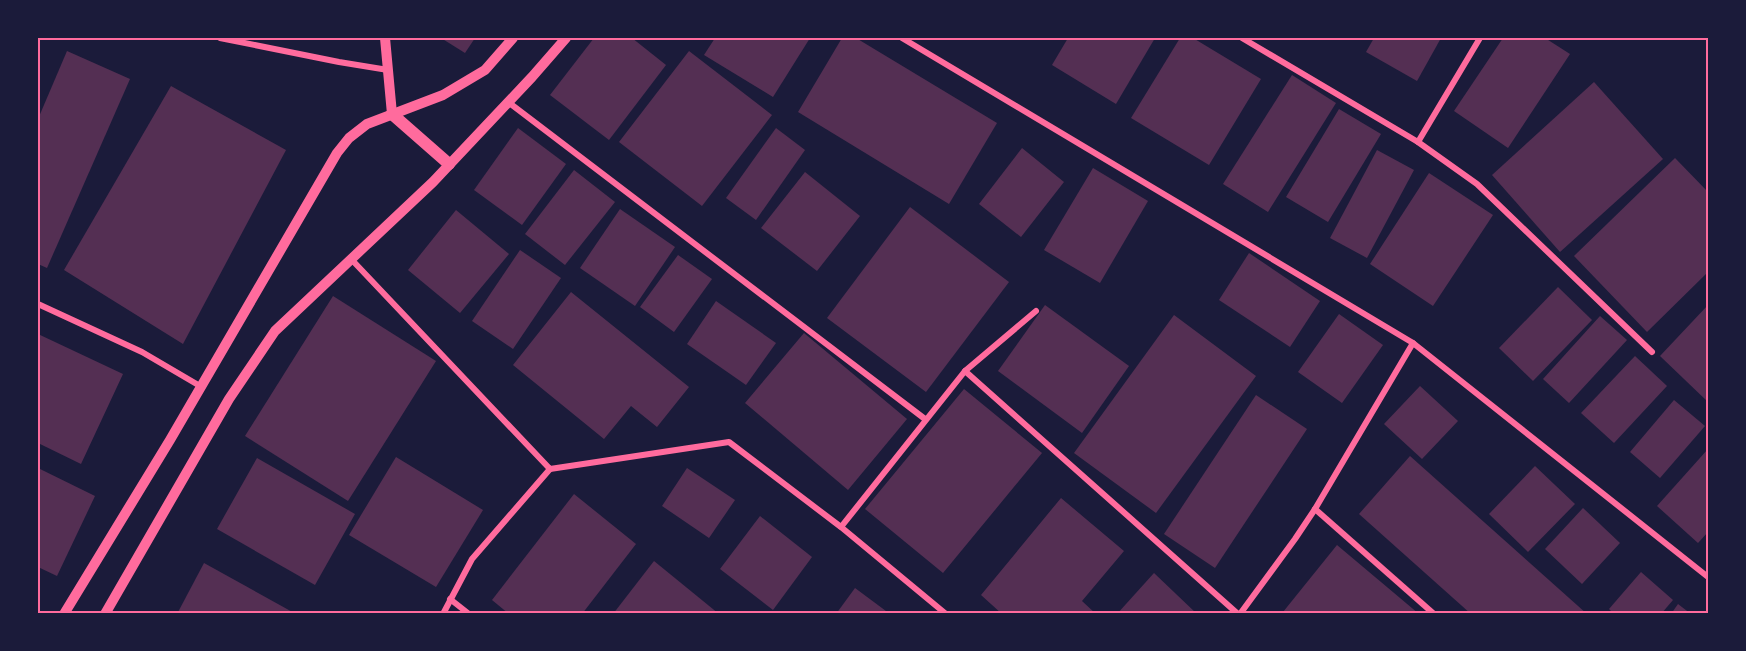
<svg xmlns="http://www.w3.org/2000/svg" width="1746" height="651" font-family="'IBM Plex Serif',serif">
<style>
.building{fill:#542f53}
.lines{fill:none;stroke-linecap:round;stroke-linejoin:round}
.minor{stroke:#ff6b9d;stroke-width:6}
.tertiary{stroke:#ff6b9d;stroke-width:10}
.secondary{stroke:#ff6b9d;stroke-width:12}
.neatline{fill:none;stroke:#ff6b9d;stroke-width:2}
</style>
<rect width="100%" height="100%" fill="#1b1b3a"/>
<!-- building -->
<g class="building">
<polygon points="441,38 475,38 465,53"/>
<polygon points="594,38 632,38 666,65 609,140 550,95"/>
<polygon points="715,38 810,38 773,97 704,55"/>
<polygon points="842,38 856,38 997,123 949,204 798,112"/>
<polygon points="1068,38 1155,38 1116,104 1052,65"/>
<polygon points="1180,38 1193,38 1261,79 1209,165 1131,118"/>
<polygon points="1374,38 1441,38 1417,81 1366,52"/>
<polygon points="1503,38 1545,38 1570,54 1508,148 1454,111"/>
<polygon points="67,51 130,79 47,268 38,264 38,119"/>
<polygon points="689,51 772,115 702,206 619,142"/>
<polygon points="1292,75 1336,103 1268,212 1223,184"/>
<polygon points="1594,82 1663,159 1560,252 1492,175"/>
<polygon points="171,86 286,150 183,344 64,270"/>
<polygon points="1339,109 1381,134 1328,222 1286,197"/>
<polygon points="518,128 566,164 522,225 474,190"/>
<polygon points="776,128 805,150 756,220 726,198"/>
<polygon points="1022,148 1064,182 1021,237 979,204"/>
<polygon points="1377,150 1414,170 1367,258 1330,238"/>
<polygon points="1675,158 1708,192 1708,272 1647,332 1574,256"/>
<polygon points="1093,168 1148,201 1100,283 1044,250"/>
<polygon points="574,170 615,202 565,265 525,234"/>
<polygon points="805,172 860,216 817,271 761,228"/>
<polygon points="1429,173 1493,215 1433,306 1370,264"/>
<polygon points="910,207 1009,282 926,392 827,318"/>
<polygon points="620,209 675,247 635,306 580,268"/>
<polygon points="456,210 509,254 460,313 408,270"/>
<polygon points="520,250 561,278 513,349 472,321"/>
<polygon points="1249,253 1320,301 1290,347 1219,300"/>
<polygon points="678,255 712,279 674,332 640,307"/>
<polygon points="1558,287 1592,320 1533,381 1499,348"/>
<polygon points="571,292 689,387 657,427 631,406 604,439 513,365"/>
<polygon points="333,296 436,361 348,501 245,436"/>
<polygon points="716,301 776,343 746,385 687,344"/>
<polygon points="1045,305 1129,366 1082,433 998,371"/>
<polygon points="1708,305 1708,402 1660,356"/>
<polygon points="1339,314 1383,345 1342,403 1298,372"/>
<polygon points="1174,315 1256,376 1156,513 1074,453"/>
<polygon points="1600,316 1627,340 1569,403 1543,379"/>
<polygon points="804,333 907,419 848,490 745,403"/>
<polygon points="38,334 123,374 81,464 38,443"/>
<polygon points="1635,356 1667,386 1614,443 1581,413"/>
<polygon points="1420,386 1458,421 1422,459 1384,424"/>
<polygon points="964,389 1042,453 943,573 865,509"/>
<polygon points="1256,395 1307,429 1215,568 1164,534"/>
<polygon points="1674,400 1705,426 1660,478 1630,452"/>
<polygon points="1708,449 1708,532 1698,543 1657,506"/>
<polygon points="1410,456 1587,614 1471,614 1359,514"/>
<polygon points="396,457 483,510 436,587 349,535"/>
<polygon points="257,458 355,514 315,585 217,529"/>
<polygon points="1535,466 1575,504 1528,552 1489,514"/>
<polygon points="38,468 95,496 57,576 38,567"/>
<polygon points="687,468 735,500 709,538 662,506"/>
<polygon points="574,494 636,544 582,614 509,614 492,600"/>
<polygon points="1061,498 1124,551 1082,601 1096,614 1002,614 981,595"/>
<polygon points="1583,508 1620,543 1582,584 1545,549"/>
<polygon points="760,516 812,557 773,610 720,569"/>
<polygon points="1337,545 1419,614 1284,614 1283,612"/>
<polygon points="654,561 719,614 613,614"/>
<polygon points="204,563 296,614 177,614"/>
<polygon points="1641,572 1673,600 1661,614 1614,614 1609,609"/>
<polygon points="1154,573 1197,614 1117,614"/>
<polygon points="855,588 890,614 836,614"/>
<polygon points="1678,604 1691,614 1671,614"/>
</g>
<g class="lines">
<!-- minor -->
<g class="minor">
<polyline points="220,38 339,62 388,70"/>
<polyline points="902,38 1413,343"/>
<polyline points="1242,38 1418,142 1480,38"/>
<polyline points="508,102 925,419"/>
<polyline points="1418,142 1477,184 1652,352"/>
<polyline points="352,260 550,469 729,442 841,527 946,614"/>
<polyline points="38,304 142,352 200,386"/>
<polyline points="965,371 1238,614"/>
<polyline points="1315,509 1434,614"/>
<polyline points="841,527 965,371 1036,311"/>
<polyline points="450,599 469,614"/>
<polyline points="443,614 472,559 550,469"/>
<polyline points="1240,614 1295,539 1315,509 1413,343 1708,577"/>
</g>
<!-- tertiary -->
<g class="tertiary">
<polyline points="385,38 392,114"/>
<polyline points="64,614 170,440 337,153 349,138 367,124 443,95 485,70 513,38"/>
<polyline points="105,614 229,399 275,331 433,182 532,77 566,38"/>
</g>
<!-- secondary -->
<polyline class="secondary" points="392,114 449,164"/>
</g>
<!-- border -->
<rect width="1746" height="651" fill="none" stroke="#1b1b3a" stroke-width="78"/>
<rect x="39" y="39" width="1668" height="573" class="neatline"/>
</svg>
